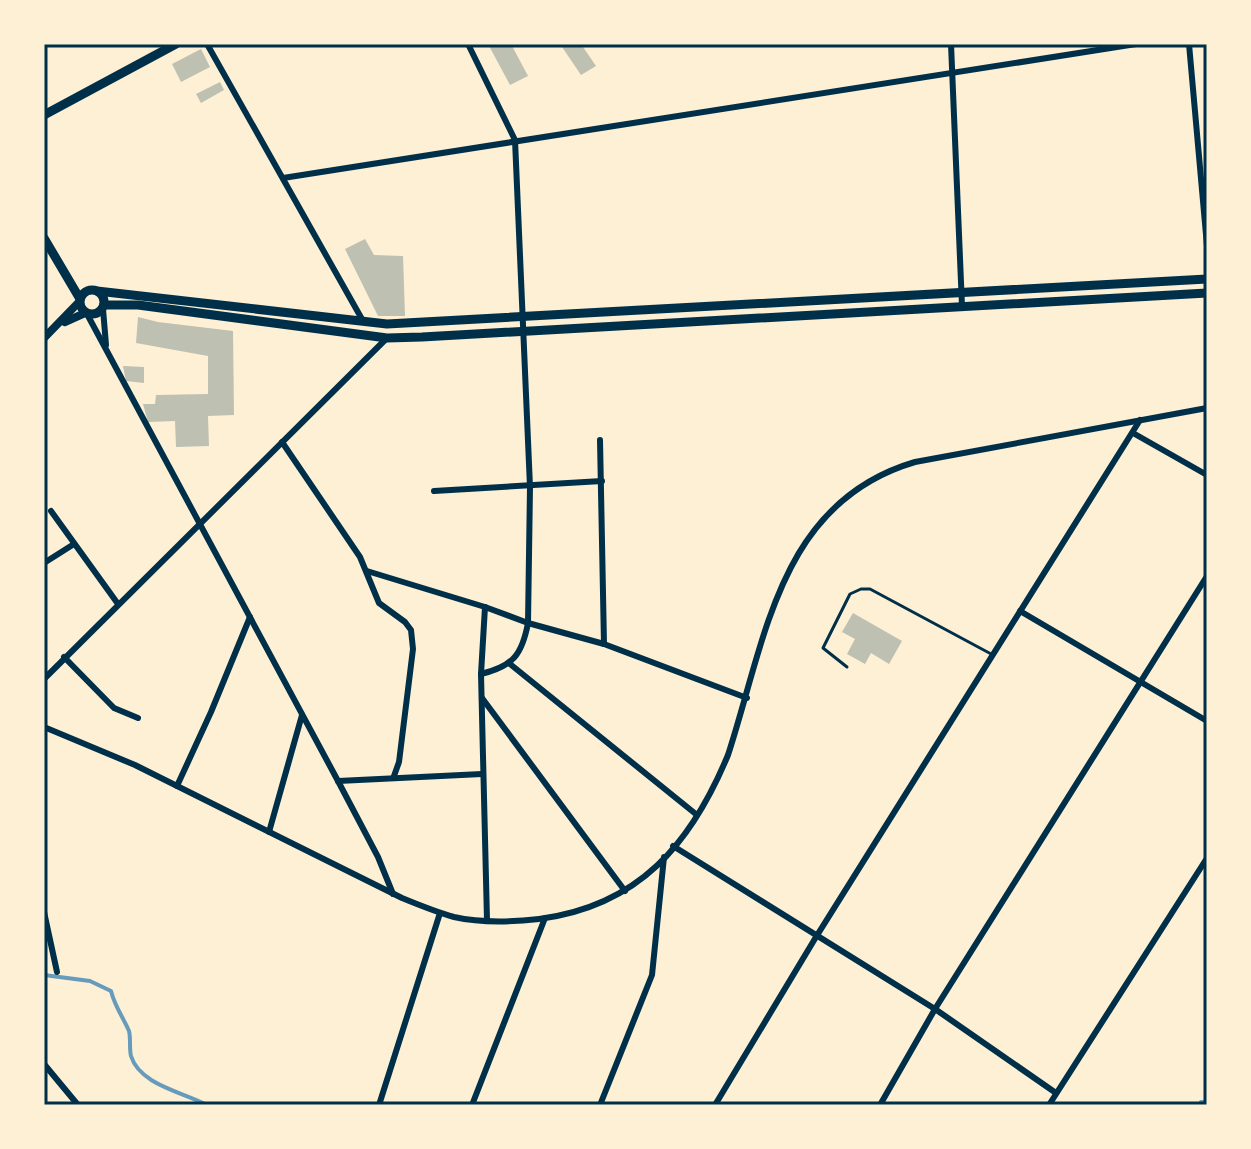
<svg xmlns="http://www.w3.org/2000/svg" width="1251" height="1149" font-family="Signika,sans-serif">
<style>
.lines{fill:none;stroke-linecap:round;stroke-linejoin:round}
.stream{stroke:#669bbc;stroke-width:4}
.building{fill:#bec0b2}
.service{stroke:#003049;stroke-width:3}
.minor{stroke:#003049;stroke-width:6}
.tertiary{stroke:#003049;stroke-width:8}
.secondary{stroke:#003049;stroke-width:9}
.neatline{fill:none;stroke:#003049;stroke-width:3}
</style>
<rect width="100%" height="100%" fill="#fdf0d5"/>
<g class="lines">
<!-- stream -->
<g class="stream">
<path d="M44,975l46,6 21,10c4,16 12,26 18,40 2,8 0,17 2,25 9,29 52,36 76,49"/>
<polyline points="1200,1105 1201,1102 1207,1102"/>
</g>
</g>
<!-- building -->
<g class="building">
<polygon points="488,44 511,44 528,76 510,85"/>
<polygon points="560,44 581,44 596,66 581,75"/>
<polygon points="201,49 210,67 181,82 172,64"/>
<polygon points="220,82 224,90 201,103 196,94"/>
<polygon points="365,239 374,255 403,256 405,316 378,316 345,249"/>
<polygon points="138,317 158,322 233,331 234,415 208,416 209,446 176,447 175,421 148,422 143,404 155,404 156,395 208,394 208,356 136,343"/>
<polygon points="123,366 144,367 144,383 126,381"/>
<polygon points="853,613 902,641 889,664 871,653 865,664 847,654 855,639 842,632"/>
</g>
<g class="lines">
<!-- service -->
<polyline class="service" points="847,667 823,648 850,594 861,589 870,589 993,655"/>
<!-- minor -->
<g class="minor">
<polyline points="207,44 363,321"/>
<path d="M468,44l47,96 15,347 -2,136c-6,32 -15,43 -47,51"/>
<polyline points="951,44 962,306"/>
<polyline points="1189,44 1207,246"/>
<polyline points="283,178 1136,44"/>
<polyline points="103,309 106,345"/>
<polyline points="87,314 338,781 378,857 393,894"/>
<polyline points="1133,433 1207,475"/>
<polyline points="600,440 604,644"/>
<polyline points="282,442 360,557 379,603 405,622 411,630 413,649 399,762 394,776"/>
<polyline points="434,491 602,481"/>
<polyline points="51,511 118,604"/>
<polyline points="44,563 74,544"/>
<polyline points="367,571 485,607 528,623 604,644 747,698"/>
<polyline points="485,607 481,674 487,920"/>
<polyline points="1020,611 1207,721"/>
<polyline points="64,657 114,708 138,718"/>
<polyline points="510,664 697,815"/>
<polyline points="44,679 387,338"/>
<polyline points="482,698 625,891"/>
<path d="M44,727l91,38 267,133c17,7 34,14 52,19 27,6 58,5 85,2 100,-13 152,-75 189,-164 38,-116 51,-253 187,-293l292,-54"/>
<polyline points="338,781 482,774"/>
<polyline points="177,786 211,712 250,617"/>
<polyline points="269,832 302,715"/>
<polyline points="673,846 935,1009 1056,1093"/>
<polyline points="44,912 57,972"/>
<polyline points="44,1064 78,1105"/>
<polyline points="379,1105 440,913"/>
<polyline points="472,1105 545,918"/>
<polyline points="600,1105 652,975 664,857"/>
<polyline points="715,1105 816,937 1140,420"/>
<polyline points="880,1105 935,1009 1207,576"/>
<polyline points="1049,1105 1207,858"/>
</g>
<!-- tertiary -->
<g class="tertiary">
<polyline points="65,322 85,313"/>
<polyline points="44,338 79,302"/>
</g>
<!-- secondary -->
<g class="secondary">
<polyline points="44,115 176,44"/>
<polyline points="44,238 80,299"/>
<circle cx="92" cy="302" r="12"/>
<polyline points="97,291 387,324 1207,279"/>
<polyline points="104,305 138,305 387,338 422,337 1207,293"/>
</g>
</g>
<!-- border -->
<rect width="1251" height="1149" fill="none" stroke="#fdf0d5" stroke-width="92"/>
<rect x="46" y="46" width="1159" height="1057" class="neatline"/>
</svg>
